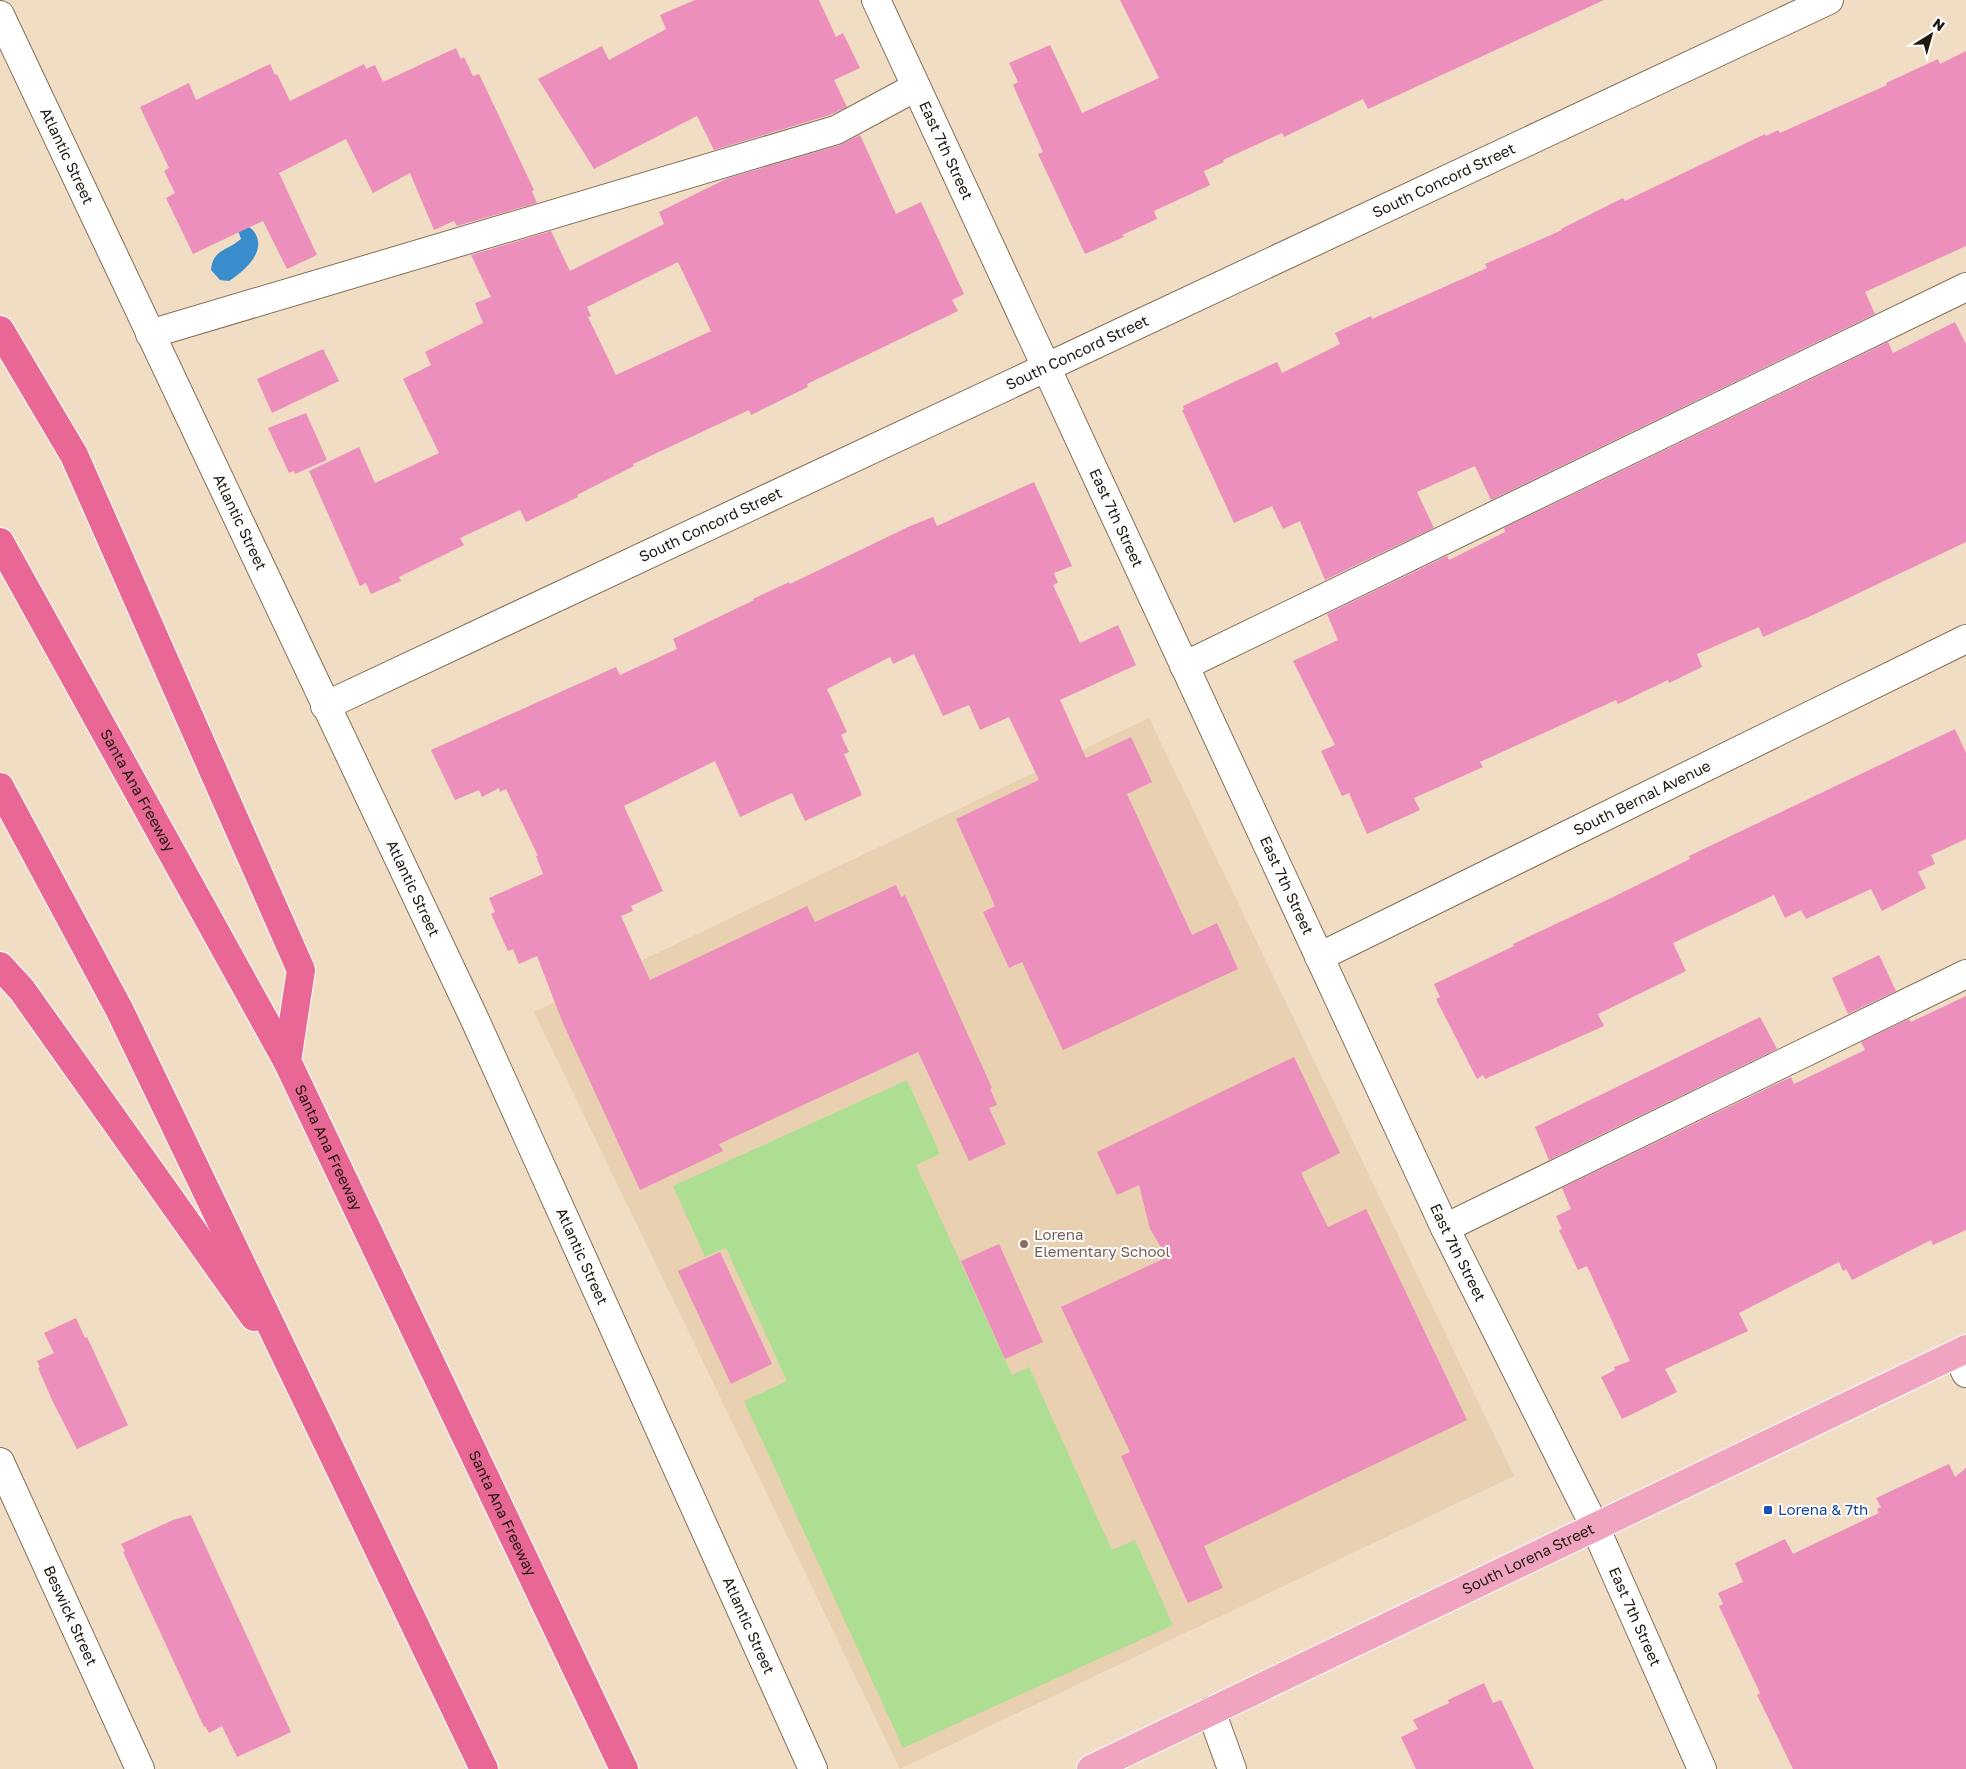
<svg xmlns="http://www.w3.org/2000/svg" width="1966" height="1769" font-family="'Golos Text',sans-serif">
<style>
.built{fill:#e9d0b1}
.green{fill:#adde94}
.water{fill:#3a8dcd}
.building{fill:#ec8fbd;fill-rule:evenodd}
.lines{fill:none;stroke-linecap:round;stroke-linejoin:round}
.minor-casing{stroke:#827059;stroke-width:30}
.major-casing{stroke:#fff;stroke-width:30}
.highway-casing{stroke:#fff;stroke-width:30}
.minor{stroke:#fff;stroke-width:28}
.major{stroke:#f1a4bf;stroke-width:28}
.highway{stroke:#e86795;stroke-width:28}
.education-dot{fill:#8d6e63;stroke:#fff;stroke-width:2}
.transit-dot{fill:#1a4fb4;stroke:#fff;stroke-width:2}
.labels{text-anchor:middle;stroke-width:4;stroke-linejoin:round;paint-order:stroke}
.street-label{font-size:15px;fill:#201910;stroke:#fff}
.education-label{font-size:15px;fill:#785e54;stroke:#fff;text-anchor:start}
.transit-label{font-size:15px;fill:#164399;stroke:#fff;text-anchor:start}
</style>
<rect width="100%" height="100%" fill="#f1ddc3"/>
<!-- built -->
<polygon class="built" points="1149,718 1514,1476 900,1769 534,1012"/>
<!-- green -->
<polygon class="green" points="907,1080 940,1154 916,1165 1012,1375 1029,1367 1112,1550 1135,1540 1173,1625 903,1748 744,1401 787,1381 726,1248 705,1257 673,1186"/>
<!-- water -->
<path class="water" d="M238,222c6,3 14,5 17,11 12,19 -12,39 -26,48l-9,-1 -9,-10c2,-21 16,-19 30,-31l-2,-6 -5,-4z"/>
<!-- building -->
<g class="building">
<polygon points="695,0 819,0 836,37 843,33 860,68 834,80 847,107 830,115 714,150 697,116 594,169 538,79 602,46 609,60 666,29 660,15"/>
<polygon points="1120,0 1604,0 1368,109 1363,99 1284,137 1282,133 1223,160 1224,162 1204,171 1210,185 1154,211 1157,219 1122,235 1124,237 1085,254 1038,154 1043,152 1013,85 1018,82 1009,63 1050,45 1082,113 1159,78"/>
<polygon points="456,48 461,59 464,57 473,76 479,74 534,190 532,191 537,203 457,226 454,221 434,230 410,173 373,193 346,139 279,173 317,255 287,269 263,221 193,254 166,198 175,193 164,171 169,168 140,107 189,83 196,100 270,64 275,75 277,74 290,101 364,64 366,69 375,65 383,82"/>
<polygon points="1966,51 1966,246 1865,292 1875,314 1491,500 1475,466 1417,492 1434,528 1325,580 1300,521 1283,529 1272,506 1234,523 1182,410 1184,410 1183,406 1277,362 1282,373 1340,344 1335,333 1371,316 1372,319 1487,268 1485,264 1562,230 1561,229 1623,198 1625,201 1765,134 1766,136 1778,130 1780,133 1887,85 1886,83 1938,59 1940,64"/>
<path d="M860,135l36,79 25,-12 43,92 -12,6 6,11 -151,73 1,3 -57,28 -2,-5 -116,54 1,2 -57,29 1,2 -52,25 -6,-12 -60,28 4,7 -65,32 2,4 -30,13 -5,-11 -6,3 -51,-115 50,-24 16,36 64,-30 -36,-74 28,-14 -6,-13 58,-29 -8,-20 16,-6 -20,-42 80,-24 19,40 94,-47 -5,-12 69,-34 112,-33zM678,262l33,69 -95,44 -28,-58 3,-1 -4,-9z"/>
<polygon points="1955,322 1966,344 1966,542 1815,614 1763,637 1759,627 1697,654 1702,667 1669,683 1668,680 1618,704 1616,700 1480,762 1483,767 1414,798 1420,810 1367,834 1349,793 1342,796 1321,751 1335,745 1293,661 1338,640 1327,614 1447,556 1449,560 1505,532 1504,528 1888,342 1893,353"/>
<polygon points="323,349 339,381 272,413 257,379"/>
<polygon points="306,413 327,460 295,474 294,471 289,473 268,428"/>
<polygon points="1034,482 1072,566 1054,573 1058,583 1053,585 1080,643 1118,625 1136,665 1060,700 1086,758 1131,737 1152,782 1127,794 1192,935 1217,923 1238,969 1063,1050 1022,962 1009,968 983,912 995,906 956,819 1039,780 1009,717 980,730 969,705 943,716 914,654 893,664 890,657 827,689 847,732 841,735 849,752 844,754 862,795 805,821 792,793 740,817 715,761 624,806 663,891 631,906 633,911 621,916 650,980 807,906 815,922 896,885 901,897 905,895 992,1088 990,1089 997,1105 989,1108 1006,1144 969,1161 918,1052 719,1144 723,1151 640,1190 562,1021 537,956 519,964 513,949 508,951 491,914 495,912 489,898 543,874 536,856 538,856 506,789 500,792 499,788 482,797 479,790 455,800 431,750 616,667 620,675 677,649 673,639 754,600 753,599 789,582 790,584 908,527 933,517 937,526"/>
<polygon points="1955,729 1966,753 1966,839 1931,855 1935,864 1918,872 1926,888 1882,911 1871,889 1806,919 1801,910 1785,918 1774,895 1673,943 1686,971 1598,1014 1604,1026 1485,1079 1483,1075 1477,1079 1436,999 1440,997 1434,984 1514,946 1513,944 1605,901 1690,859 1689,856"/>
<polygon points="1879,955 1896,991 1848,1014 1832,978"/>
<polygon points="1966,996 1966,1230 1933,1245 1931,1240 1852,1280 1846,1269 1843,1271 1839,1262 1739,1313 1748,1331 1665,1369 1677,1392 1622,1419 1601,1377 1615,1370 1614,1367 1630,1361 1587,1266 1578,1270 1559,1230 1562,1229 1556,1216 1571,1209 1562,1188 1791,1077 1794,1084 1865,1050 1861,1042 1909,1019 1911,1022"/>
<polygon points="1760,1017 1777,1049 1549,1160 1535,1127"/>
<polygon points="1294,1057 1340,1153 1301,1173 1328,1227 1366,1209 1467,1420 1204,1546 1223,1588 1188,1603 1121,1456 1130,1452 1061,1307 1167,1257 1150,1229 1139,1185 1117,1195 1097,1152"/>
<polygon points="999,1244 1043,1342 1005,1359 961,1261"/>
<polygon points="720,1252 772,1364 731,1384 678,1271"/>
<polygon points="76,1318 85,1338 87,1337 128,1425 77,1449 53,1402 38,1368 40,1367 37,1361 54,1353 44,1333"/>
<polygon points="1949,1464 1955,1477 1966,1468 1966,1769 1793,1769 1757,1695 1760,1693 1719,1606 1723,1604 1718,1593 1743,1582 1735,1563 1785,1539 1793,1554 1879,1513 1877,1509 1881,1507 1876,1498"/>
<polygon points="191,1515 291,1732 237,1757 222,1726 209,1733 205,1726 204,1727 123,1552 125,1551 121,1544 173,1520"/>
<polygon points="1484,1683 1493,1703 1501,1700 1534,1769 1416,1769 1401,1737 1418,1729 1413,1720 1449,1703 1448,1700"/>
</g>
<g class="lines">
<!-- minor casing -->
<g class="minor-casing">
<g id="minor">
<path id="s1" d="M876,0l569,1228 150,299 107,242"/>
<path id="s2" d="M0,15l475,1005 338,749"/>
<polyline points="150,334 836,130 916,87"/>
<polyline points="1184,666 1966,287"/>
<path id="s3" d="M325,706l1504,-706"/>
<path id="s4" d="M1319,957l647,-318"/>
<polyline points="1445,1228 1966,974"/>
<polyline points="1957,1354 1966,1373"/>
<path id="s5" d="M0,1462l140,307"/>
<polyline points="1211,1711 1232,1769"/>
</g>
</g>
<!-- major casing -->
<g class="major-casing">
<g id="major">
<path id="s6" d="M1091,1769l875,-420"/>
</g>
</g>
<!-- highway casing -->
<g class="highway-casing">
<g id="highway">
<polyline points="0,330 74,455 301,970 287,1061"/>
<path id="s7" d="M0,542l287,519 337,708"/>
<polyline points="0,787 119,1009 484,1769"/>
<polyline points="0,966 22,990 254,1317"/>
</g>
</g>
<!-- minor -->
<use href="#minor" class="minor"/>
<!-- major -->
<use href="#major" class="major"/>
<!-- highway -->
<use href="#highway" class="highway"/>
</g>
<!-- markers -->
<circle class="education-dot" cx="1024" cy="1244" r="5"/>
<rect class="transit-dot" x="1763" y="1505" width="10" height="10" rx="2.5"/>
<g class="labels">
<!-- street labels -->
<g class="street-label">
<text dy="5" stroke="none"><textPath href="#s1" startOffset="166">East 7th Street</textPath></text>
<text dy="5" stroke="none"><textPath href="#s2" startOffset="156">Atlantic Street</textPath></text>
<text dy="5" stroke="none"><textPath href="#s3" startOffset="1236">South Concord Street</textPath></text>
<text dy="5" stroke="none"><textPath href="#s3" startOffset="831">South Concord Street</textPath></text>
<text dy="5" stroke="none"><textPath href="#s1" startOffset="571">East 7th Street</textPath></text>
<text dy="5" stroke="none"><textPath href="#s2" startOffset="561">Atlantic Street</textPath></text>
<text dy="5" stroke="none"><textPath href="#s3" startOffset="426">South Concord Street</textPath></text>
<text dy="5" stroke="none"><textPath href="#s7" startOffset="284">Santa Ana Freeway</textPath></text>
<text dy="5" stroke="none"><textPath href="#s4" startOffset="360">South Bernal Avenue</textPath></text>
<text dy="5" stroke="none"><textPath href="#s1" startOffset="976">East 7th Street</textPath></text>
<text dy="5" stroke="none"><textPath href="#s2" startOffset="966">Atlantic Street</textPath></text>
<text dy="5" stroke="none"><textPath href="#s7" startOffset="689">Santa Ana Freeway</textPath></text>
<text dy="5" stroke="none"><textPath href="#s1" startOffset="1381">East 7th Street</textPath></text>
<text dy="5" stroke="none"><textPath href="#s2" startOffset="1371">Atlantic Street</textPath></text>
<text dy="5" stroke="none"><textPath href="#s7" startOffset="1094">Santa Ana Freeway</textPath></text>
<text dy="5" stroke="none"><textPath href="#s6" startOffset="485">South Lorena Street</textPath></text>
<text dy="5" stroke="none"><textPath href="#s5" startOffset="169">Beswick Street</textPath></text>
<text dy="5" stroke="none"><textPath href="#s1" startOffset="1786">East 7th Street</textPath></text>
<text dy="5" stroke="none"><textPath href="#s2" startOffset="1776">Atlantic Street</textPath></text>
</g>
<!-- education labels -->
<g class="education-label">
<text x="1034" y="1240">Lorena<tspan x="1034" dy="17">Elementary School</tspan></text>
</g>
<!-- transit labels -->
<g class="transit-label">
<text x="1778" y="1515">Lorena &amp; 7th</text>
</g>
</g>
<!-- north arrow -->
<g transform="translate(1931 35) rotate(37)" stroke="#ffffff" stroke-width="4" paint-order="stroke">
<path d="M0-4L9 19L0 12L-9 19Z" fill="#201910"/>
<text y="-8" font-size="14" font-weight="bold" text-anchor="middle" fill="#201910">N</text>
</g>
</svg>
